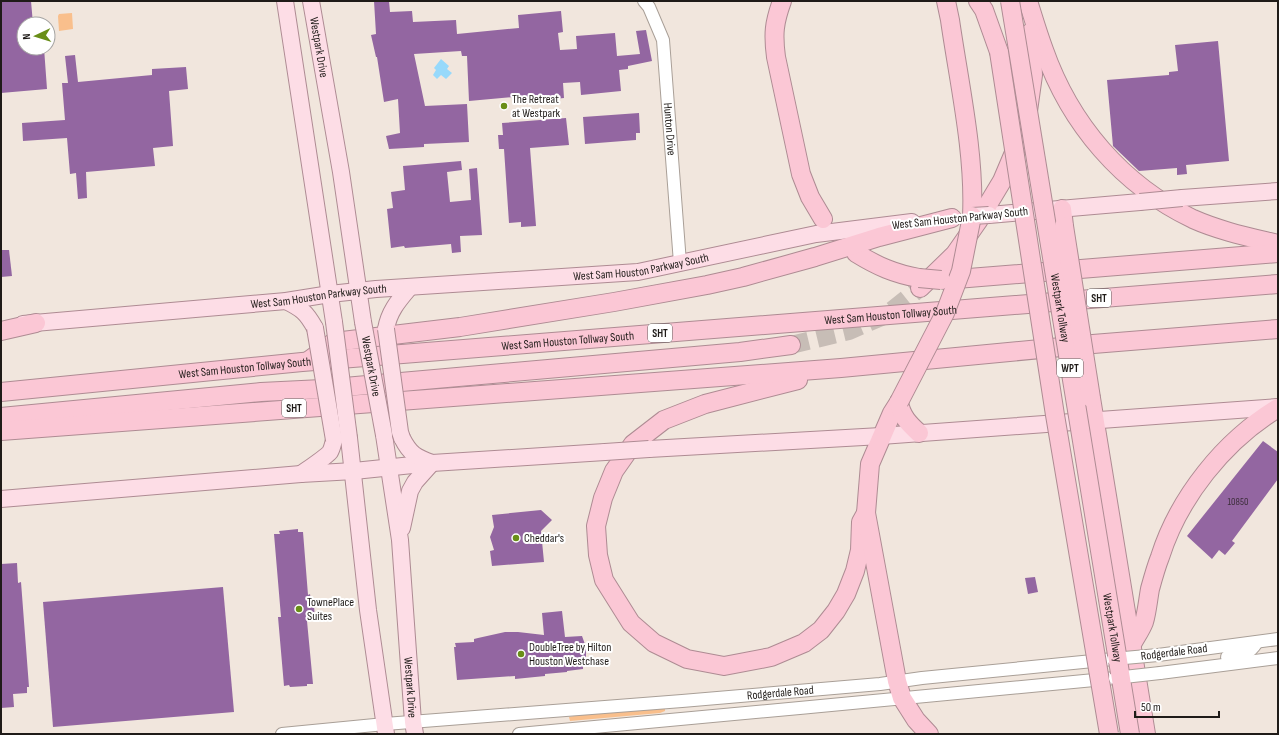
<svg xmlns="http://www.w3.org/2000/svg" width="1279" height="735" font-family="'Sofia Sans Condensed',sans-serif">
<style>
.green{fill:#f9bf8c}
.water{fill:#97d9fb}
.building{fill:#9366a1}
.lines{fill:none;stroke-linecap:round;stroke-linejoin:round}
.highway-tunnel{stroke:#c7bdb6;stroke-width:18;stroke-dasharray:18 9;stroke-linecap:butt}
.minor-casing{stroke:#a99f97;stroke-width:14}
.major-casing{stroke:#ae8b93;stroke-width:18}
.highway-casing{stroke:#ae8b93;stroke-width:20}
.minor{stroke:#fff;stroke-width:12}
.major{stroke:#fddde6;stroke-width:16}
.highway{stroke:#fbc7d5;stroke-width:18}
.minor-bridge-casing{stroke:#a99f97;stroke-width:14;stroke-linecap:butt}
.major-bridge-casing{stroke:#ae8b93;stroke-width:18;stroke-linecap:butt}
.highway-bridge-casing{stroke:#ae8b93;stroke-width:20;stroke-linecap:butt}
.minor-bridge{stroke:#fff;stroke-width:12}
.major-bridge{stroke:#fddde6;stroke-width:16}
.highway-bridge{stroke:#fbc7d5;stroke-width:18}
.poi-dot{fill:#698e18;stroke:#fff;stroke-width:1.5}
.labels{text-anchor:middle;stroke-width:4;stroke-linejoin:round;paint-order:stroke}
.number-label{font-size:10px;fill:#3c2e3a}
.shield{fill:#fff;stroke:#625f5d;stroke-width:1}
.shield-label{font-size:11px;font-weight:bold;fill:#1f1b18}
.street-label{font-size:12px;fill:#1f1b18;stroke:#fff}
.poi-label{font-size:12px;fill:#1f1b18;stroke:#fff;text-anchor:start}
</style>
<rect width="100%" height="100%" fill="#f1e6dd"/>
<!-- green -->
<g class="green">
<polygon points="72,13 73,29 59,31 58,16 59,14"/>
<polygon points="665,707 665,711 660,713 570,721 569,717 593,712"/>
</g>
<!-- water -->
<polygon class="water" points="441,59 449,66 447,69 452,73 446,79 441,75 437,79 433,75 436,70 434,68"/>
<!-- building -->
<g class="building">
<polygon points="1,1 31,1 33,24 24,24 24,48 44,48 47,89 1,93"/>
<polygon points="374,1 389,1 390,12 412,11 413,22 456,20 457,34 519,28 518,15 561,11 563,32 558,33 560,50 577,49 576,36 615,33 617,56 640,54 636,31 646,30 652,61 628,66 628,69 619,70 621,91 581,95 580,82 563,83 564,98 525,102 525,96 469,101 467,56 462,56 461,51 414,54 425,106 467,104 469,142 424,144 424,147 389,149 386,136 400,133 398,99 384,102 377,57 376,57 371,35 376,34"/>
<polygon points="1218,41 1229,161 1186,165 1187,174 1177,175 1177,168 1139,171 1113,146 1107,80 1169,75 1169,72 1178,71 1175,45"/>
<polygon points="75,55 78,82 152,75 152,69 186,67 188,89 169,91 173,146 153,148 155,166 86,172 87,198 78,199 76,173 70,174 67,138 23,141 22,123 65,120 62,83 68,83 65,56"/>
<polygon points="639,113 640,133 636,133 636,140 585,144 583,117"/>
<polygon points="566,118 569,145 530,148 536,226 521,227 521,222 509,223 504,149 499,149 498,135 503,135 502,123"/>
<polygon points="461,161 462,170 447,172 450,202 471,200 469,169 477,168 482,235 460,236 461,252 452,253 451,244 405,248 404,246 391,248 387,209 393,208 391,192 405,190 403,166"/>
<polygon points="1,250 9,250 12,276 1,277"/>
<polygon points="1263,441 1278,452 1278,479 1232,541 1235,543 1225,555 1219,550 1212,559 1187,536"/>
<polygon points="541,510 552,520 541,531 544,562 492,566 490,551 494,550 490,537 494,527 492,515"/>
<polygon points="298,529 298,532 303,532 308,595 310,594 311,601 312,601 313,605 314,605 315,620 307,621 313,684 307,684 307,686 290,687 289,685 284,686 278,617 281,617 274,534 280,534 279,531"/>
<polygon points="17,563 18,583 21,582 29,687 27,687 27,693 13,694 14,707 1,708 1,564"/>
<polygon points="1035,577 1038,592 1028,594 1025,578"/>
<polygon points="223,587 234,712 53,727 43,602"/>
<polygon points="562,611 565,637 582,636 586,647 586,657 585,662 583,662 583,669 567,671 567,672 545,674 545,676 515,679 515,676 457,680 454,647 456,647 455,643 474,642 474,639 478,638 505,632 518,632 544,635 542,613"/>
</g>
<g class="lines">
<!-- highway-tunnel -->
<polyline class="highway-tunnel" points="791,345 849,331 886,315 920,288"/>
<!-- minor casing -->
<g class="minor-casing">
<g id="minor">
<path id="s1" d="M644,1l5,6 14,33 17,223"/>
<polyline points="1158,655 1278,639"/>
<path d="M1227,657c15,-2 22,-2 30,-15"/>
<polyline points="1160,673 1278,658"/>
<path id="s2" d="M282,734l103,-10 297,-23 198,-17 42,-6 191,-19"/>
<path d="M519,734c199,-18 397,-37 596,-56"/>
</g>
</g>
<!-- major casing -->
<g class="major-casing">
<g id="major">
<polyline points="285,1 334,322"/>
<path id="s3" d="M311,1l30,171 22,150"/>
<polyline points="1182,198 1278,191"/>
<polyline points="989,215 1140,202"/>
<path d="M286,301c16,8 20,11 29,27"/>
<path id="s4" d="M23,324l263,-23 44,-7 46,-5 262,-17 178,-38 96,-12"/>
<path d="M386,329c3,-18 13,-29 24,-42"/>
<path id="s5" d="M384,435l16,105 13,182 2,12"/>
<polyline points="349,438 368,610 386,734"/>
<polyline points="649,449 881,436 1278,407"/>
<path d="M301,474c7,-5 25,-17 29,-22 2,-3 3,-8 4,-12"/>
<polyline points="1,499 301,474 354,471 432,463 605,452"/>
<path d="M402,528l8,-37 5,-9 17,-19c-16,-6 -22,-9 -30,-25"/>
</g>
</g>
<!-- highway casing -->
<g class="highway-casing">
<g id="highway">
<path d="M782,1c-8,22 -9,33 -6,56l25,117 9,23 13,22"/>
<path d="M946,1l4,19c9,63 25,133 22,196"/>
<polyline points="978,1 984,10 999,52"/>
<path d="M1028,1c5,16 10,33 16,49 26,74 78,135 149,169 27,12 56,18 85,25"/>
<polyline points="1062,209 1064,226"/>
<path d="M856,253c21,13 39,21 63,25"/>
<polyline points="944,280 1278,253"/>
<polyline points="920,288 955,254 978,221 1002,181 1016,148 1027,118 1033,75 1031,32"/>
<polyline points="1,331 36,323"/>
<polyline points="308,361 334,342 460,327 614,302 707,285 743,277 815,257 879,237 952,218"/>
<polyline points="798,380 705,404 664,420 633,444 614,471 603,498 596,526 598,555 604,580 631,623 654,643 687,659 724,666 771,657 804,643 821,630 836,611 846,594 855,571 860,550 861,522 866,513"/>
<path id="s6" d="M1,392l301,-30 976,-78"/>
<polyline points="1091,398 1146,734"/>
<polyline points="899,402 892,413 870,464 866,513 897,681 902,698 916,720 929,734"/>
<path d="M899,402c2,14 10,22 20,31"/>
<polyline points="1,417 261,392 322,389 740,352 791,345"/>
<polyline points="1,431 841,368 1093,344 1278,329"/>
<path d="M1131,646c4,-8 10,-16 13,-24 3,-10 4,-22 6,-33 3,-11 6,-22 10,-32 19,-60 64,-116 118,-149"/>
</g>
</g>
<!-- minor -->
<use href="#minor" class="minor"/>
<!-- major -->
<use href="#major" class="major"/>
<!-- highway -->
<use href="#highway" class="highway"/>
<!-- minor-bridge casing -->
<g class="minor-bridge-casing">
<g id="minor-bridge">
<polyline points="1113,659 1158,655"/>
<polyline points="1115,678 1160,673"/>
</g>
</g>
<!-- major-bridge casing -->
<g class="major-bridge-casing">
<g id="major-bridge">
<polyline points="1140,202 1182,198"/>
<polyline points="972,216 989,215"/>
<polyline points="334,322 349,438"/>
<path id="s7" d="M363,322l21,113"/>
<polyline points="315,328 334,440"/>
<polyline points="386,329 400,432 402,438"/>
<polyline points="605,452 649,449"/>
</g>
</g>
<!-- highway-bridge casing -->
<g class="highway-bridge-casing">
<g id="highway-bridge">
<path id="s8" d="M1010,1l120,733"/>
<polyline points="999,52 1055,415 1109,734"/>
<polyline points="1064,226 1091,398"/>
<polyline points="919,278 941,280"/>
<polyline points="899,402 945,313 961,271 972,216"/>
</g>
</g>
<!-- minor-bridge -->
<use href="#minor-bridge" class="minor-bridge"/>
<!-- major-bridge -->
<use href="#major-bridge" class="major-bridge"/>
<!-- highway-bridge -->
<use href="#highway-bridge" class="highway-bridge"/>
</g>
<!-- markers -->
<g class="poi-dot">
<circle cx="504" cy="106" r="4"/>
<circle cx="516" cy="538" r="4"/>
<circle cx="299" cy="609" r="4"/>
<circle cx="521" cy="654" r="4"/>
</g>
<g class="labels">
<!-- number labels -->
<g class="number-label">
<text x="1238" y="505">10850</text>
</g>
<!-- shield labels -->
<g class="shield">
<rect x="1087" y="289" width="24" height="18" rx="3"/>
<rect x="648" y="324" width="24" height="18" rx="3"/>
<rect x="1057" y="359" width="26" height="18" rx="3"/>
<rect x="282" y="399" width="24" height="18" rx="3"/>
</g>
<g class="shield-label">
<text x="1099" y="302">SHT</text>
<text x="660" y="337">SHT</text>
<text x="1070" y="372">WPT</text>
<text x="294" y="412">SHT</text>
</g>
<!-- street labels -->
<g class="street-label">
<text dy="4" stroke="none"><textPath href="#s3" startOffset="47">Westpark Drive</textPath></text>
<text dy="4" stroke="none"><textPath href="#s1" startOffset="133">Hunton Drive</textPath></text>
<text transform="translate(960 218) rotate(-6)" y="4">West Sam Houston Parkway South</text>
<text dy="4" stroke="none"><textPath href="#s4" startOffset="621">West Sam Houston Parkway South</textPath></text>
<text dy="4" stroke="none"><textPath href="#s4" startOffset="297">West Sam Houston Parkway South</textPath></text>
<text dy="4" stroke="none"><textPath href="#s8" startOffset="311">Westpark Tollway</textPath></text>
<text dy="4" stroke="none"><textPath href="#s6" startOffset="893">West Sam Houston Tollway South</textPath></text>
<text dy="4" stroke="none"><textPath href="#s6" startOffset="569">West Sam Houston Tollway South</textPath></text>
<text dy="4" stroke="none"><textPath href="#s7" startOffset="45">Westpark Drive</textPath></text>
<text dy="4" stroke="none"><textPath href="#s6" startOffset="245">West Sam Houston Tollway South</textPath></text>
<text dy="4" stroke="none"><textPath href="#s8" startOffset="635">Westpark Tollway</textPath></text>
<text transform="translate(1174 652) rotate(-7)" y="4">Rodgerdale Road</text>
<text dy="4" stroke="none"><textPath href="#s5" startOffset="254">Westpark Drive</textPath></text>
<text dy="4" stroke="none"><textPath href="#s2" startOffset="500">Rodgerdale Road</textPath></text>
</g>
<!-- poi labels -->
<g class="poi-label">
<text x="512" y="103">The Retreat<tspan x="512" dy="14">at Westpark</tspan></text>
<text x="524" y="542">Cheddar's</text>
<text x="307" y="606">TownePlace<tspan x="307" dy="14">Suites</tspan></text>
<text x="529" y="651">DoubleTree by Hilton<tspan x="529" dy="14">Houston Westchase</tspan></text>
</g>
</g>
<!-- border -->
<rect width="1279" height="735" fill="none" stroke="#1f1b18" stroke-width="4"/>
<!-- north arrow -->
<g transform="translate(36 36) rotate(266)"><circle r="19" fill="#ffffff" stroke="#a5a4a3"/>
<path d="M0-3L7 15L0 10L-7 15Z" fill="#698e18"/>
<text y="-6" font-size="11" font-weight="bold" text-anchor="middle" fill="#1f1b18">N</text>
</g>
<!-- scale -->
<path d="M1135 711v6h84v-6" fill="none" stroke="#1f1b18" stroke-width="2"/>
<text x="1141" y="711" font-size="12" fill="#1f1b18" stroke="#ffffff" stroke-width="3" paint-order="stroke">50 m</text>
</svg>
